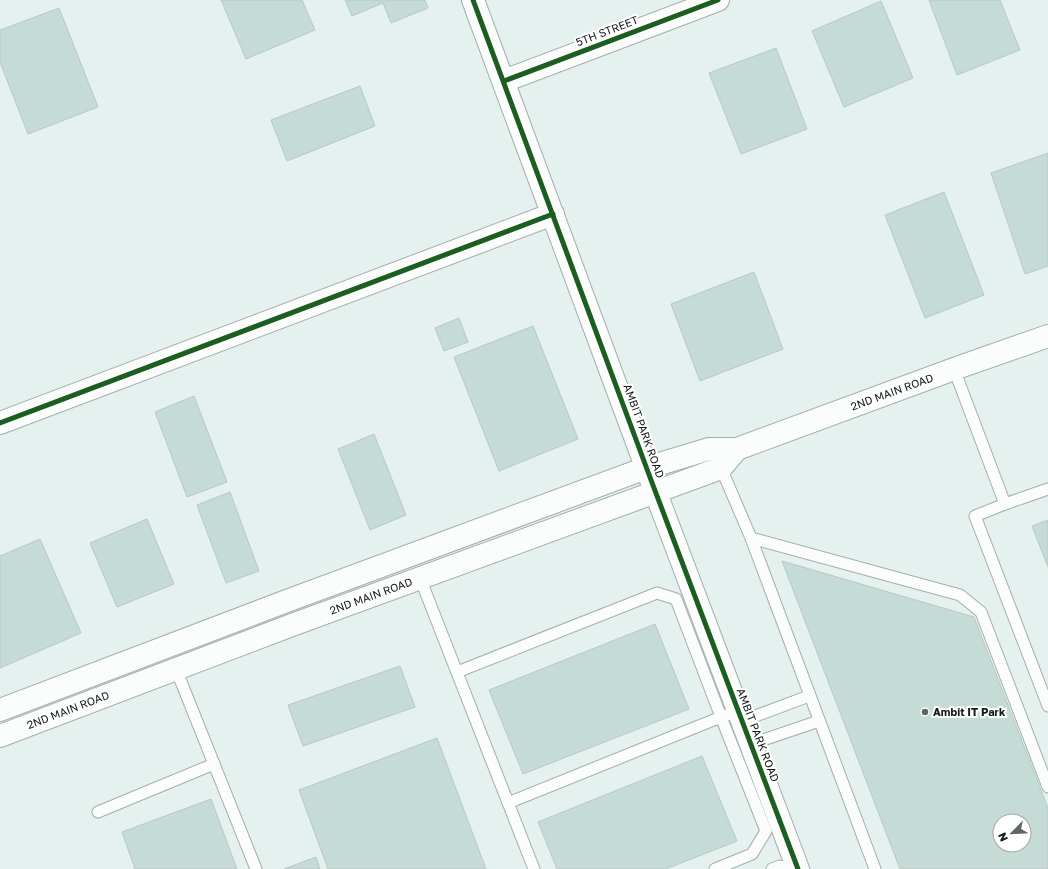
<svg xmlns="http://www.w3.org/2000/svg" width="1048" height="869" font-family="'Golos Text',sans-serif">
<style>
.building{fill:#c5dbd6;stroke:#bcc7c4;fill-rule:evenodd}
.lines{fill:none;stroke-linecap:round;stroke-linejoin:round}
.lane-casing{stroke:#a3aeab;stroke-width:13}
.street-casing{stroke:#a3aeab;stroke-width:24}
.secondary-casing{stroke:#a3aeab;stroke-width:24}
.lane{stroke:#fbfdfc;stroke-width:11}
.street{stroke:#fbfdfc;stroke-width:22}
.secondary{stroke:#fbfdfc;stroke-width:22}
.cycleway-casing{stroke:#fff;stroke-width:8}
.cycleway{stroke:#1b5e20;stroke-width:5}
.poi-dot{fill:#5c6664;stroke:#fff;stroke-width:1.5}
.labels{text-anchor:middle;stroke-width:4;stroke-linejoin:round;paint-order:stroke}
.street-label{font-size:11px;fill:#131b19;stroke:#fff}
.poi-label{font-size:11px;font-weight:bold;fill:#131b19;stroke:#fff;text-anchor:start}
</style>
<rect width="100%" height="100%" fill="#e4f1ee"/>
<!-- building -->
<g class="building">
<polygon points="221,0 302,0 315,30 246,59"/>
<polygon points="345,0 425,0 428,8 391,23 383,3 352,16"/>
<polygon points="929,0 1000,0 1020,50 957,75"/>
<polygon points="881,1 913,78 844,107 812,31"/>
<polygon points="59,8 98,107 28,134 0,62 0,30"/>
<polygon points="776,48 807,129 741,154 709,73"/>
<polygon points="360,86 375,126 287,161 271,120"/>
<polygon points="1048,153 1048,266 1025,274 991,173"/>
<polygon points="944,192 984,295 925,318 885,215"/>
<polygon points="754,272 783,349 700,381 671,304"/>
<polygon points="459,318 468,342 444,351 435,328"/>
<polygon points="533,326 578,439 499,471 454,357"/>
<polygon points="194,396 227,482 187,497 155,412"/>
<polygon points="374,434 406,515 370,530 338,449"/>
<polygon points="230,492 259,571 226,583 197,505"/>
<polygon points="147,519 174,584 117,607 90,543"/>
<polygon points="1048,520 1048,567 1032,526"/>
<polygon points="40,539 81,633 0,668 0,556"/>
<path d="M782,561l192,56 74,191v61h-148zM1000,821h24v24h-24z"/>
<polygon points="655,624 689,709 523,774 489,690"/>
<polygon points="400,666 415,707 303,746 288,705"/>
<polygon points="437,738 486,869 328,869 299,790"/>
<polygon points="702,756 737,841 666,869 557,869 538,822"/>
<polygon points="211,799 237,869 135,869 122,832"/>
<polygon points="316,857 320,869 284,869"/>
</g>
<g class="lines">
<!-- lane casing -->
<g class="lane-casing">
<g id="lane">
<polyline points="954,369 1005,504 975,516 1048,706"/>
<polyline points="721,468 751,538"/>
<polyline points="1005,504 1048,489"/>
<polyline points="420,578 534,869"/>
<polyline points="176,669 256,869"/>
<polyline points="457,672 657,593 676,599 721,717 508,803"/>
<polyline points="742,721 809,696"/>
<polyline points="751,744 819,721"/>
<polyline points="98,812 214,764"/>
<polyline points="715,869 752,854 766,831 721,717 727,715"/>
<polyline points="772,869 780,866 790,869"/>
<polyline points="875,869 751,538 960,595 981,612 1048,787"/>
</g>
</g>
<!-- street casing -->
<g class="street-casing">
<g id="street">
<polyline points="504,81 718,0"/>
<polyline points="0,423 553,214"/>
</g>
</g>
<!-- secondary casing -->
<g class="secondary-casing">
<g id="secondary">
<polyline points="473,0 651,480 798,869"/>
<polyline points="0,710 284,602 646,468 709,449 737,449 954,369 1048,336"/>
<polyline points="0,736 292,625 721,468 737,449"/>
</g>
</g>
<!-- lane -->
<use href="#lane" class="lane"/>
<!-- street -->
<use href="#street" class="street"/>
<!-- secondary -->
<use href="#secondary" class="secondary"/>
<!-- cycleway casing -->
<g class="cycleway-casing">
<g id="cycleway">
<polyline points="473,0 651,480 798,869"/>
<polyline points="504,81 718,0"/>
<polyline points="0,423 553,214"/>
</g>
</g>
<!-- cycleway -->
<use href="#cycleway" class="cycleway"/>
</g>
<!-- markers -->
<circle class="poi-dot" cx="925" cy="712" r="4"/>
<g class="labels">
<!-- street labels -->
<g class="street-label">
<text transform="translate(607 31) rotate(-21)" y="4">5TH STREET</text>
<text transform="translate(892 392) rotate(-20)" y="4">2ND MAIN ROAD</text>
<text transform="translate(644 431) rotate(70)" y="4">AMBIT PARK ROAD</text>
<text transform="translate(371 596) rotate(-20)" y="4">2ND MAIN ROAD</text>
<text transform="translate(68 710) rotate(-21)" y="4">2ND MAIN ROAD</text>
<text transform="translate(758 735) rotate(69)" y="4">AMBIT PARK ROAD</text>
</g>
<!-- poi labels -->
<g class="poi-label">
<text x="933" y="716">Ambit IT Park</text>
</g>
</g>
<!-- north arrow -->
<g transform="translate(1012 833) rotate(246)"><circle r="19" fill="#ffffff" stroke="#a1a4a3"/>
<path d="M0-3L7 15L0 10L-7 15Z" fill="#5c6664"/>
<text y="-6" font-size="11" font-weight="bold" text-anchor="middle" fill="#131b19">N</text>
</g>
</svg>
